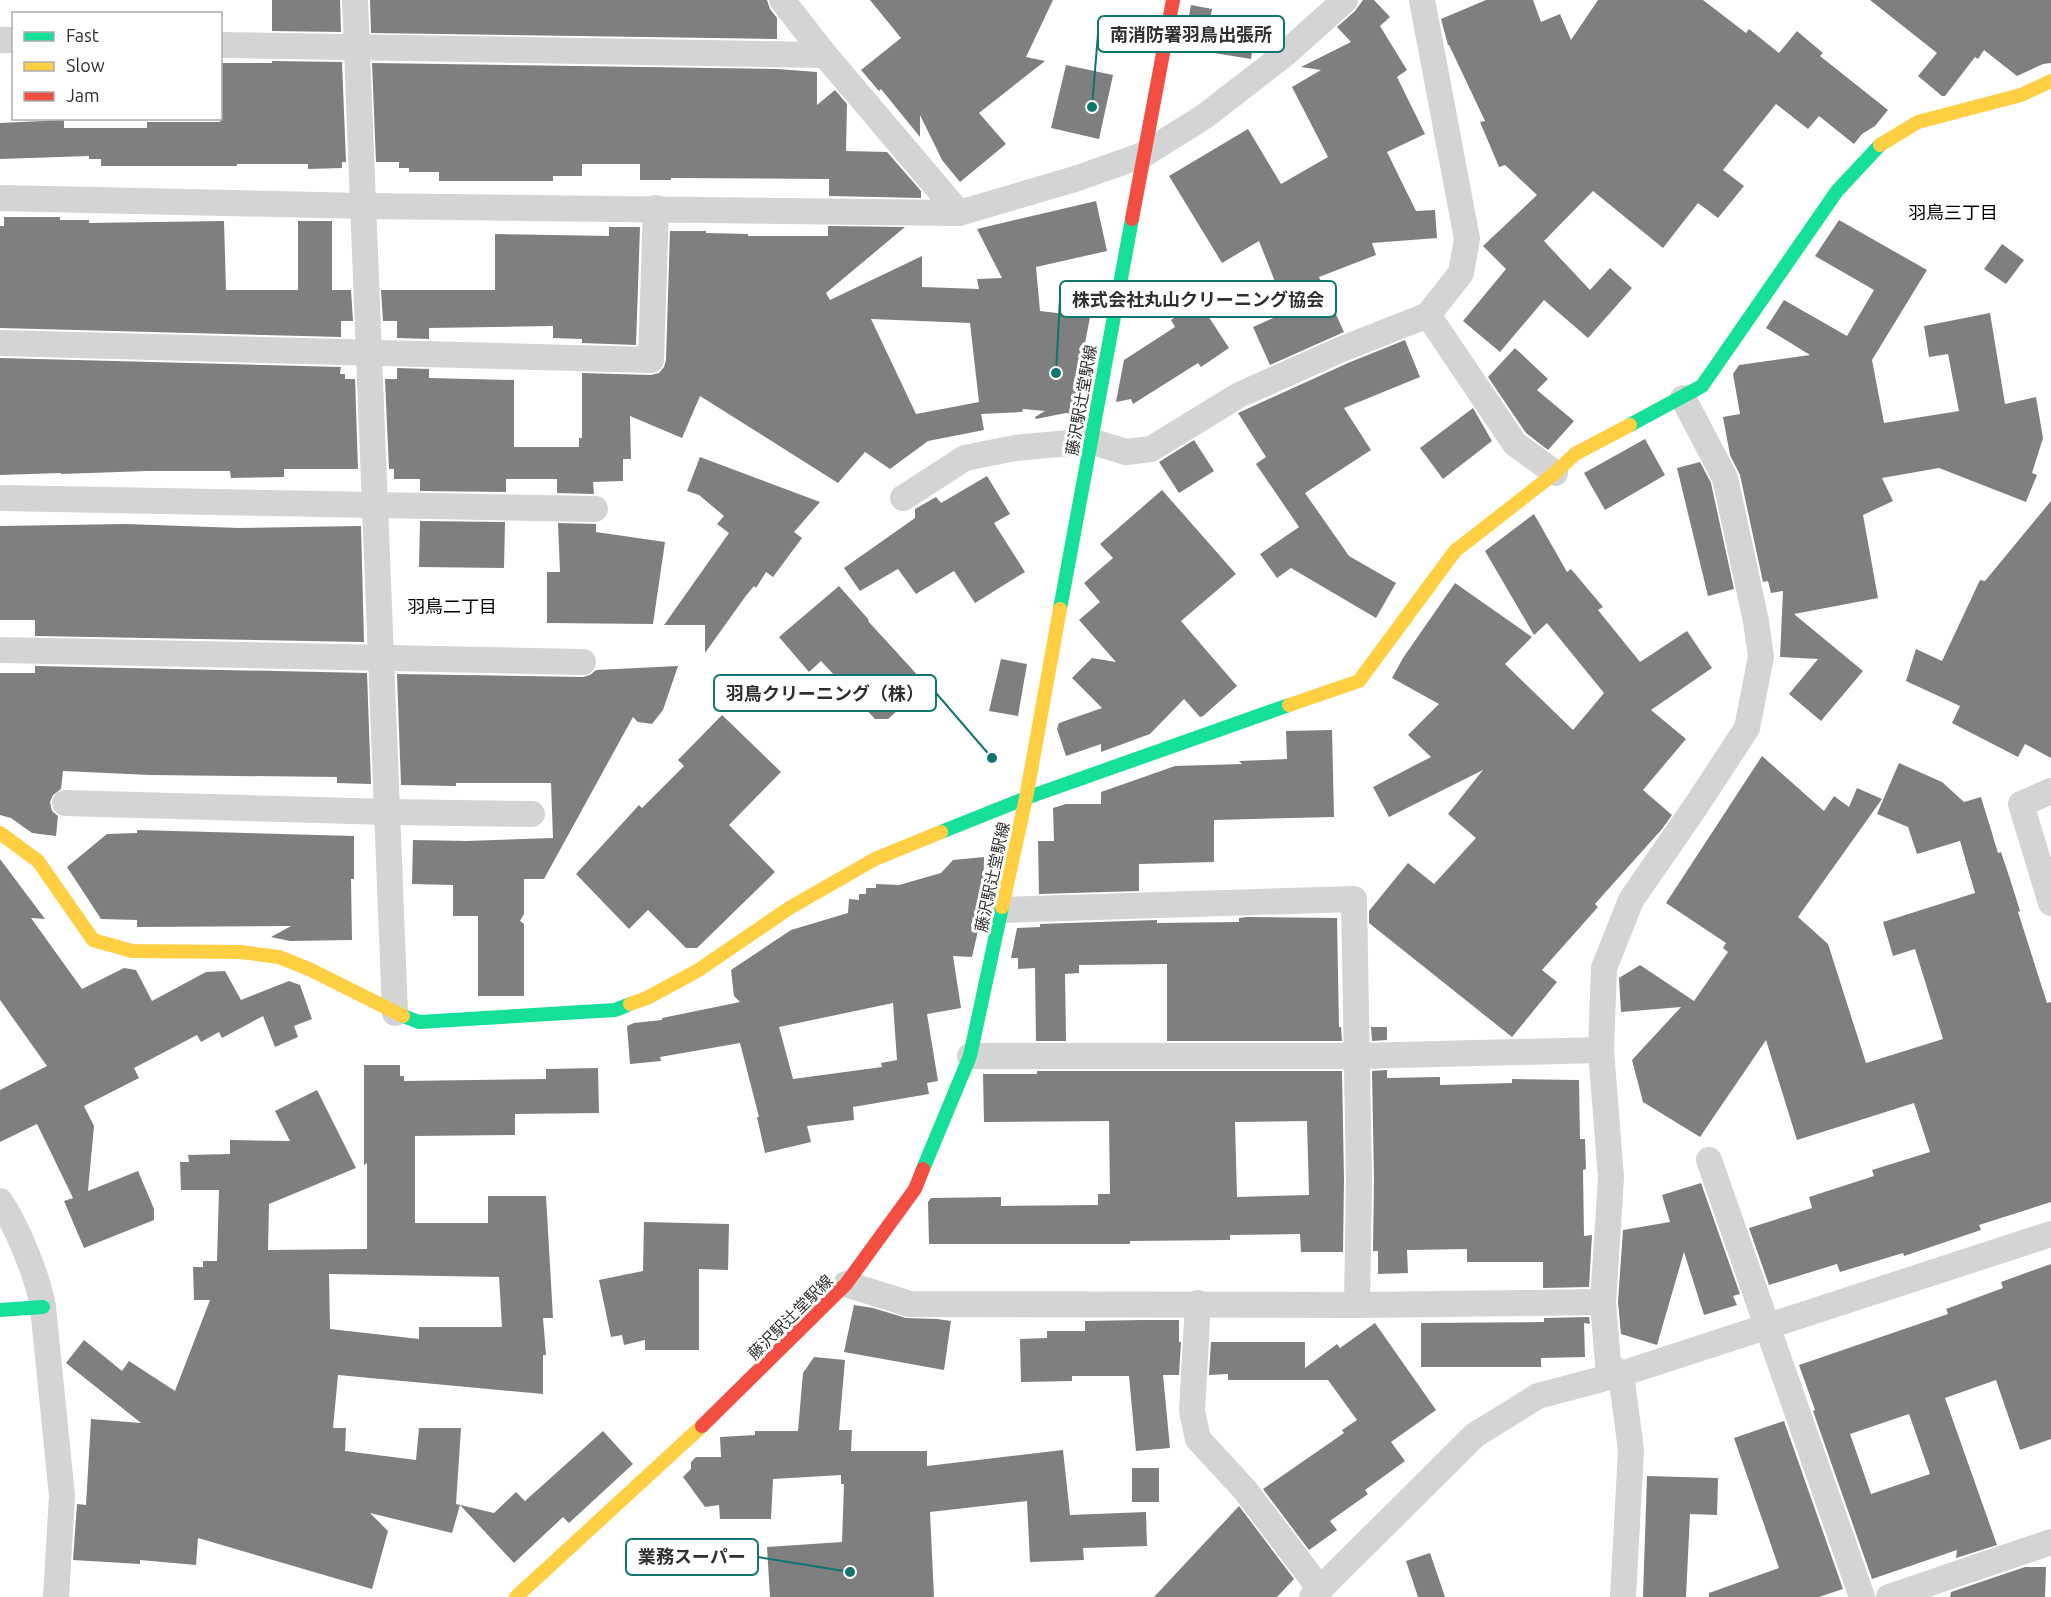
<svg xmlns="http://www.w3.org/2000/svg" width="2051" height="1597" font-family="Ubuntu,'Noto Sans JP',sans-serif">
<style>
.building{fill:#7f7f7f;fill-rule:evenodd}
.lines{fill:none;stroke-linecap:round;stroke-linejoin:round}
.street{stroke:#d4d4d4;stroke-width:26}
.fast{stroke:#16e098;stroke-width:14}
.slow{stroke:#ffcf43;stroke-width:14}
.jam{stroke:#f24e42;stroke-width:14}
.labels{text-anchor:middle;stroke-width:6;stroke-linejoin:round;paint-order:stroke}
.street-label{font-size:16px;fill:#2f2f2f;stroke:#fff}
.neighbourhood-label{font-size:18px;fill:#000;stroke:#fff}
.leader{fill:none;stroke:#0f766e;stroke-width:2}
.callout-dot{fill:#0f766e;stroke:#fff;stroke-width:2}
.callout{fill:#fff;stroke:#0f766e;stroke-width:2}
.callout-label{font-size:18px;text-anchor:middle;font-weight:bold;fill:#2f2f2f}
</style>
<rect width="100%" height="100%" fill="#fff"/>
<!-- building -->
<g class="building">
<polygon points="272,0 340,0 341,32 272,31"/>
<polygon points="370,0 767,0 770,9 777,18 777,39 371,33"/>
<polygon points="870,0 1053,0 1026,57 1045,61 979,113 1006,144 960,182 942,160 920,115 920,137 881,89 879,91 861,70 901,38"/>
<polygon points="1363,0 1374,0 1390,17 1380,26 1407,70 1397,77 1425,134 1387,152 1416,211 1435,210 1437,238 1372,243 1376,255 1319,277 1344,332 1270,365 1253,327 1287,312 1259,241 1222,263 1169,176 1248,129 1281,184 1328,157 1292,87 1321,70 1301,67 1351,42 1337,27 1355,11"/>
<polygon points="1486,0 1533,0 1541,22 1560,14 1571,40 1598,0 1703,0 1746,33 1749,29 1779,53 1797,31 1823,53 1820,56 1888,110 1875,126 1862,134 1854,144 1819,116 1808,129 1776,104 1723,170 1744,186 1718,218 1698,203 1663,248 1593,191 1544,241 1590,290 1610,268 1632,288 1588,338 1544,300 1500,352 1463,321 1506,269 1483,246 1537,195 1505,165 1499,167 1480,122 1485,121 1449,45 1448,45 1441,19"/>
<polygon points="1870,0 2051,0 2051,63 2043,64 2017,76 1984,50 1978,59 1975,57 1945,96 1942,96 1918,76 1937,53"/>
<polygon points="1191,5 1212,9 1209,26 1255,33 1251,59 1183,48"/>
<polygon points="272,61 342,62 346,162 342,162 342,168 308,169 308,164 237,164 237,166 101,166 101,159 89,159 89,156 0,159 0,123 64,120 64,128 147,128 147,122 220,122 220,63 272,63"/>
<polygon points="372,63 777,69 817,72 817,105 835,90 847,104 846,151 887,152 921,191 921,198 829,196 829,179 671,178 671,180 640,180 640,164 582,164 582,176 553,176 553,181 439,181 439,172 409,172 409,168 399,168 399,162 376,162"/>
<polygon points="1066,65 1113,75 1099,139 1051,128"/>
<path d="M1096,201l11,50 -71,16 4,44 50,6 -14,74 5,-3 -4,23h-4l-1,3 -6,-1 -30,6 -1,-2 10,-6 -22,-2 -1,3 -41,2 3,16 -56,11 -38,28 -25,-17 -27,31 -138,-87 -18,42 -52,-22 1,43h-8v22l-30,1 1,12 -37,-1v-14h-51v13l-86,-1v-12h-26v-10h-5l-4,-90h12v-11l32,1v9l85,2v67h65v-9h3v-65l69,2 8,-2 5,-6 2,-7 4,-129h36v2l42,1v2h80v-10l77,1 -79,66 4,7 92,-44v31l57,2 -2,-10 25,-1 -25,-49zM871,319l99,4 9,79 -63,12z"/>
<polygon points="4,217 60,217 60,220 89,220 89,223 224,221 226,290 298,290 298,221 332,221 332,290 351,290 353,321 341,321 341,337 0,328 0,226 4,226"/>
<polygon points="1839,220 1927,270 1872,360 1884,423 1959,411 1948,354 1929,357 1924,326 1990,313 2005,404 2036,397 2043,438 2032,473 2037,475 2026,502 1939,468 1882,478 1893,501 1863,515 1878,598 1794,614 1863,671 1821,721 1789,694 1818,659 1780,657 1783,591 1771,593 1768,581 1763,582 1740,475 1730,455 1723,417 1740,414 1733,374 1739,365 1810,355 1766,328 1784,300 1847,336 1874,290 1815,256"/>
<polygon points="609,227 640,227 636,345 582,343 582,339 553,338 553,326 429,328 429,339 397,338 397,321 383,321 381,290 495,290 495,234 609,236"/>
<polygon points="2002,244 2024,260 2006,284 1984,269"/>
<polygon points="1199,302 1229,348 1201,367 1198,363 1133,404 1131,399 1116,402 1124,360 1175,327 1171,320"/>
<polygon points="1405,340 1420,377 1344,408 1371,450 1305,493 1349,556 1396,583 1376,618 1291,568 1277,578 1260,554 1299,527 1256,464 1266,457 1238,413 1348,363"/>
<polygon points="1515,348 1548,379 1537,390 1574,421 1548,450 1526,433 1488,377"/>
<polygon points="0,358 341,367 340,374 345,374 345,379 355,379 358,469 284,469 284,477 231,478 230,471 147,471 61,474 61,473 0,475"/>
<polygon points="1473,408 1492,441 1443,479 1420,448"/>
<polygon points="1645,439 1665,475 1605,510 1584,473"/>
<polygon points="1194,440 1214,471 1179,493 1159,462"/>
<polygon points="700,457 820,502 794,532 802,538 773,577 766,572 756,588 754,586 745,597 705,653 705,625 664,625 729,533 717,524 724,516 699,495 687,491"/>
<polygon points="1700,462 1711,483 1734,589 1708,596 1677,468"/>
<polygon points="987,476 1010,514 994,523 1025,572 975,603 954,571 916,594 898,569 860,591 844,568 915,518 915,509 936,497 941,503"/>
<polygon points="1162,490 1236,574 1181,621 1237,686 1203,716 1200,717 1184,699 1150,734 1101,752 1101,744 1066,756 1057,729 1059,723 1102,708 1072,678 1092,658 1116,662 1079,620 1100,602 1084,583 1113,558 1100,544"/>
<polygon points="2051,501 2051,758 2025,744 2018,757 1952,723 1960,706 1906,681 1916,649 1942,661 1980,580 1985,581"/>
<polygon points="1534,514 1567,572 1571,569 1603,607 1598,610 1640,662 1687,631 1712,668 1651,710 1686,739 1643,790 1672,815 1662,829 1595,904 1598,907 1542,970 1557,982 1512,1037 1369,923 1369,911 1408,863 1434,884 1476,838 1448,814 1483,770 1389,817 1373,787 1431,757 1408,735 1439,704 1392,678 1403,658 1455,583 1532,637 1505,664 1573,730 1604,693 1547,623 1534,635 1485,551"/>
<polygon points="420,521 505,522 504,568 419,567"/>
<polygon points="558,523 596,524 596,532 665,542 653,624 547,623 547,572 560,572"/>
<polygon points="126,524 239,528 361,526 364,642 35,636 35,620 0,620 0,526"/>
<polygon points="839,586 869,620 868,621 922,680 907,696 910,699 888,719 875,719 821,661 809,672 779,637"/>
<polygon points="1001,659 1027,664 1018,716 989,711"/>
<polygon points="35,666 367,673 371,784 337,783 337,777 150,775 63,771 61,789 53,795 50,802 52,811 58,816 56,836 32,833 11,818 0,815 0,673 35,673"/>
<polygon points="678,666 663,710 652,724 638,722 633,717 544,879 524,879 524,914 520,921 524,924 524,996 478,996 478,916 453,916 453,885 412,884 413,840 467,841 553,838 551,783 456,783 456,786 401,785 397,674 583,677 590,675 596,670"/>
<polygon points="722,715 781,772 729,825 775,872 697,948 686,948 648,910 629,929 576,874 639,805 642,808 684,766 678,760"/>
<polygon points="1332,730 1334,817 1214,820 1214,862 1139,864 1139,891 1039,894 1038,841 1054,841 1053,808 1066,804 1101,804 1101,792 1175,766 1242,764 1239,761 1287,759 1286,731"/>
<polygon points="1762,756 1824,811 1834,796 1849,807 1857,788 1882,799 1798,917 1828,944 1866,1063 1943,1039 1915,949 1893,956 1883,922 1975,893 1960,841 1917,854 1908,827 1877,814 1899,763 1942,782 1964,802 1981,797 1998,853 2001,852 2011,882 2020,911 2018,912 2047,1003 2051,1002 2051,1202 1979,1225 1981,1230 1904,1256 1903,1253 1840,1272 1837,1264 1769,1285 1749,1228 1812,1208 1809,1197 1874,1176 1872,1170 1930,1152 1914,1103 1797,1140 1766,1040 1700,1137 1643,1102 1632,1060 1681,1007 1621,1012 1619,978 1640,965 1694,1001 1728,952 1723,948 1726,943 1666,903"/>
<polygon points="137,830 354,836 354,879 351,879 352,940 290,941 271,937 291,926 137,927 137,920 101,919 67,867 107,834 137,833"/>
<path d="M984,857l-1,52 -11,48 -19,-1 8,52 -34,6 11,67 -11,2 2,11 -76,13 1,13 -47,6 4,16 -46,11 -8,-36h2l-19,-74 -80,14 1,4 -31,3 -3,-38 7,-3 28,-3v-2l78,-16 -6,-6 -3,-26 60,-40 57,-17 1,-14 10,1v-6h7v-6h10v-4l23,1 42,-12 12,-13zM893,1003l4,57 -16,3 1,4 -89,12 -14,-52z"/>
<polygon points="0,859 45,919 31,918 82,989 124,968 136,970 152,1001 206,972 225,971 241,1000 289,981 300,985 312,1019 294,1026 298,1037 275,1047 263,1016 222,1038 219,1032 201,1042 197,1035 134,1068 139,1078 84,1106 94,1126 88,1191 138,1171 154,1209 154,1220 84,1248 64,1201 73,1198 37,1124 0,1142 0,1090 47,1066 0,1000"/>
<polygon points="1247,917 1337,918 1339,1027 1341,1027 1342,1041 1167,1041 1167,964 1079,965 1079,973 1065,974 1066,1041 1036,1041 1035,968 1018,969 1018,958 1011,958 1017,928 1040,927 1040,924 1157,920 1157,923 1239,922 1239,918"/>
<polygon points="1371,1027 1387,1027 1387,1040 1372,1041"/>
<path d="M364,1065h36v11h4v5l142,-2v-10l52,-1 1,45 -84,1v21l-100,1v87h73v-27h58l7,122h-10l3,37h-3v39l-205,-19 -5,53h13l-1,23 71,9 3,-32h42l-5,76 38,9 22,-21 9,9 78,-70 30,33 -64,59 -6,-6 -49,46 -54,-58 -8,28 -82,-20 18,18 -16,58 -174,-51 -2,27 -56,-5v4l-67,-4 4,-56 9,1 5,-86 50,4 -75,-60 18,-23 38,31 7,-10 46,30 35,-91h-16l-1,-33h10v-6h14l2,-71h-38l-1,-28h9l-1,-7 42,-1v-14l60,1 -15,-30 42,-21 39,78 -87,36 -1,46 99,-1v-86l-3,2zM329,1274l170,3 3,50h-83v12l-89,-10z"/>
<polygon points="1387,1070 1387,1078 1440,1077 1440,1085 1512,1083 1512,1079 1579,1080 1580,1139 1585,1139 1586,1169 1583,1170 1584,1236 1592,1235 1589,1287 1543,1288 1543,1262 1467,1262 1467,1249 1407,1250 1408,1273 1378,1274 1378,1251 1373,1251 1374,1180 1372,1071"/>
<path d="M1037,1071h305l2,109 -1,72h-42l-1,-18 -70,1v5l-100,1v3h-201l-1,-42 3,-4 70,-1v9l97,-1v-11h12l-1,-73 -125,1 -1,-48h54zM1307,1121l2,74 -72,2 -2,-75z"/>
<polygon points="1701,1183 1740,1294 1733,1296 1737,1305 1704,1315 1684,1252 1657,1345 1621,1334 1618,1302 1623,1230 1670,1222 1662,1195"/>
<polygon points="644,1222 729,1224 728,1270 699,1269 699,1350 645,1350 645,1340 624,1345 622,1335 611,1337 599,1280 643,1271"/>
<path d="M2051,1264v175l-31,11 -24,-70 -51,18 52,147 -41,13 1,-8 -85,29 -59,-168 2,-1 -16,-45 149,-51 -2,-5 57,-21 -2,-6zM1909,1414l21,60 -59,20 -21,-60z"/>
<polygon points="854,1305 873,1308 906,1318 937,1319 951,1321 944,1370 844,1352"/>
<polygon points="1589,1317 1590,1324 1584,1323 1585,1357 1541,1358 1541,1367 1421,1367 1421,1323 1544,1322 1544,1318"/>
<polygon points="1142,1320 1179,1320 1179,1342 1181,1342 1179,1375 1163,1375 1170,1448 1136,1451 1129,1376 1072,1376 1072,1381 1021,1382 1020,1339 1047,1338 1047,1331 1085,1331 1085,1321"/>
<polygon points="1375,1323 1436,1410 1391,1442 1405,1461 1365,1490 1368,1494 1330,1521 1337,1530 1309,1550 1263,1489 1344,1433 1342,1430 1357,1420 1328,1380 1228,1380 1228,1374 1209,1375 1211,1342 1305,1342 1305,1368 1337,1344 1340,1348"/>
<polygon points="814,1357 845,1360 839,1430 852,1430 851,1451 927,1451 927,1466 1063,1450 1070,1515 1146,1512 1147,1546 1083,1548 1084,1560 1030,1562 1027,1501 930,1512 934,1597 770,1597 767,1547 842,1542 844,1484 841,1484 841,1475 773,1479 771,1519 720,1519 719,1505 705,1507 683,1477 691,1469 691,1462 696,1457 721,1457 720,1437 755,1435 755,1431 798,1431 803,1373"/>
<polygon points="1784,1421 1843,1589 1819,1597 1709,1597 1709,1593 1779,1568 1734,1438"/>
<rect x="1132" y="1468" width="27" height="34"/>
<polygon points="1647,1476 1718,1478 1717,1515 1690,1514 1686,1597 1643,1597"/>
<polygon points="1239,1506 1294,1579 1277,1597 1154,1597"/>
<polygon points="1430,1553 1445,1597 1418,1597 1406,1561"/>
<polygon points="2025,1567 2046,1567 2045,1597 1950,1597 1951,1592"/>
</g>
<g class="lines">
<!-- street -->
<g class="street">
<polyline points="355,0 395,1013"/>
<polyline points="782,0 825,55 959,213"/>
<polyline points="0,40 14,40"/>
<polyline points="220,45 825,55"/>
<polyline points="0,198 364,206 959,213 1075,179 1143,155 1205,116 1285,54 1345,0"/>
<polyline points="1428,315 1515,444 1555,473"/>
<polyline points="0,343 651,360 656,208"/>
<polyline points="0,498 595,509"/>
<polyline points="903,498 965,458 1015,448 1090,441 1126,452 1151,449 1239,395 1342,349 1428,315 1461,273 1467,239 1422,0"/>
<polyline points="0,650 583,662"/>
<polyline points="2051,791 2021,804 2051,903"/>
<polyline points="65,803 388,812 532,814"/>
<polyline points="1002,910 1354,899 1359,1180 1357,1305"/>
<polyline points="970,1056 1358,1056 1601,1050"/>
<polyline points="1709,1160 1862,1597"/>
<path d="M0,1201c17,25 38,76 43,106l19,189 -6,101"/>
<polyline points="846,1284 910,1304 1357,1305 1603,1302"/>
<polyline points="1198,1303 1192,1411 1198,1439 1245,1490 1320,1589"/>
<polyline points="1312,1597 1475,1435 1538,1396 1621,1374 2051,1234"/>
<polyline points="1623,1597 1631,1450 1621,1374 1608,1364 1603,1302 1611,1178 1601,1050 1604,968 1631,900 1696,806 1747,728 1761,657 1756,621 1725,478 1683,398"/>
<polyline points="1889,1597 2051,1542"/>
</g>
<!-- fast -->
<g class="fast">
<polyline points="1630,425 1702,386 1837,191 1880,145"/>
<polyline points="1060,609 1132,219"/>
<polyline points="941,832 1026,798 1289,705"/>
<polyline points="403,1016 419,1022 615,1010 630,1004"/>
<polyline points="923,1169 970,1056 1002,907"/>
<polyline points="0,1310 43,1307"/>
</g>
<!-- slow -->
<g class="slow">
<polyline points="1880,145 1918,122 2021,95 2051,81"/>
<polyline points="1289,705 1359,681 1455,551 1555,473 1575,454 1630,425"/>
<polyline points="0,833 38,861 93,940 132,951 241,952 279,957 309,969 403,1016"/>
<polyline points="1002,907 1026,798 1060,609"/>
<polyline points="630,1004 647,998 697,971 791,907 875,859 941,832"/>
<polyline points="516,1597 702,1426"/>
</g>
<!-- jam -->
<g class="jam">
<polyline points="1132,219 1173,0"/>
<polyline points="702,1426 846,1284 915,1189 923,1169"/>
</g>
</g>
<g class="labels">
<!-- street labels -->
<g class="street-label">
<text transform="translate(1081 400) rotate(-80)" y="6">藤沢駅辻堂駅線</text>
<text transform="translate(992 877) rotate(-78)" y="6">藤沢駅辻堂駅線</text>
<text transform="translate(790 1317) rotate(-45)" y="6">藤沢駅辻堂駅線</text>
</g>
<!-- neighbourhood labels -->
<g class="neighbourhood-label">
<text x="1953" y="219">羽鳥三丁目</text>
<text x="452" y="613">羽鳥二丁目</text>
</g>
</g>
<!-- callouts -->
<path class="leader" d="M1092 107L1098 34M1056 373L1060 299M992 758L936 693M850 1572L758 1557"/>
<g class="callout-dot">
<circle cx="1092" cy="107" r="6"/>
<circle cx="1056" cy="373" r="6"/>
<circle cx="992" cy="758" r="6"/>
<circle cx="850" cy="1572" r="6"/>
</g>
<g class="callout">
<rect x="1098" y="16" width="186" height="36" rx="6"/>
<rect x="1060" y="281" width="276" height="36" rx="6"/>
<rect x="714" y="675" width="222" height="36" rx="6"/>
<rect x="626" y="1539" width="132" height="36" rx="6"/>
</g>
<g class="callout-label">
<text x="1191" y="41">南消防署羽鳥出張所</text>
<text x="1198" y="306">株式会社丸山クリーニング協会</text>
<text x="825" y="700">羽鳥クリーニング（株）</text>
<text x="692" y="1563">業務スーパー</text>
</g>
<!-- legend -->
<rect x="12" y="12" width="210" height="108" fill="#ffffff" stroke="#acacac" stroke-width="1.5"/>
<rect x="24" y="32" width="30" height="9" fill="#16e098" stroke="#acacac" stroke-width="1.5"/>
<text x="66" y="42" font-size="18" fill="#2f2f2f">Fast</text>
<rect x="24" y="62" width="30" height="9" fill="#ffcf43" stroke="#acacac" stroke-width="1.5"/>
<text x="66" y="72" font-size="18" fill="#2f2f2f">Slow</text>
<rect x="24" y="92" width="30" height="9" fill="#f24e42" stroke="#acacac" stroke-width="1.5"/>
<text x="66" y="102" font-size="18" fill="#2f2f2f">Jam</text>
</svg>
